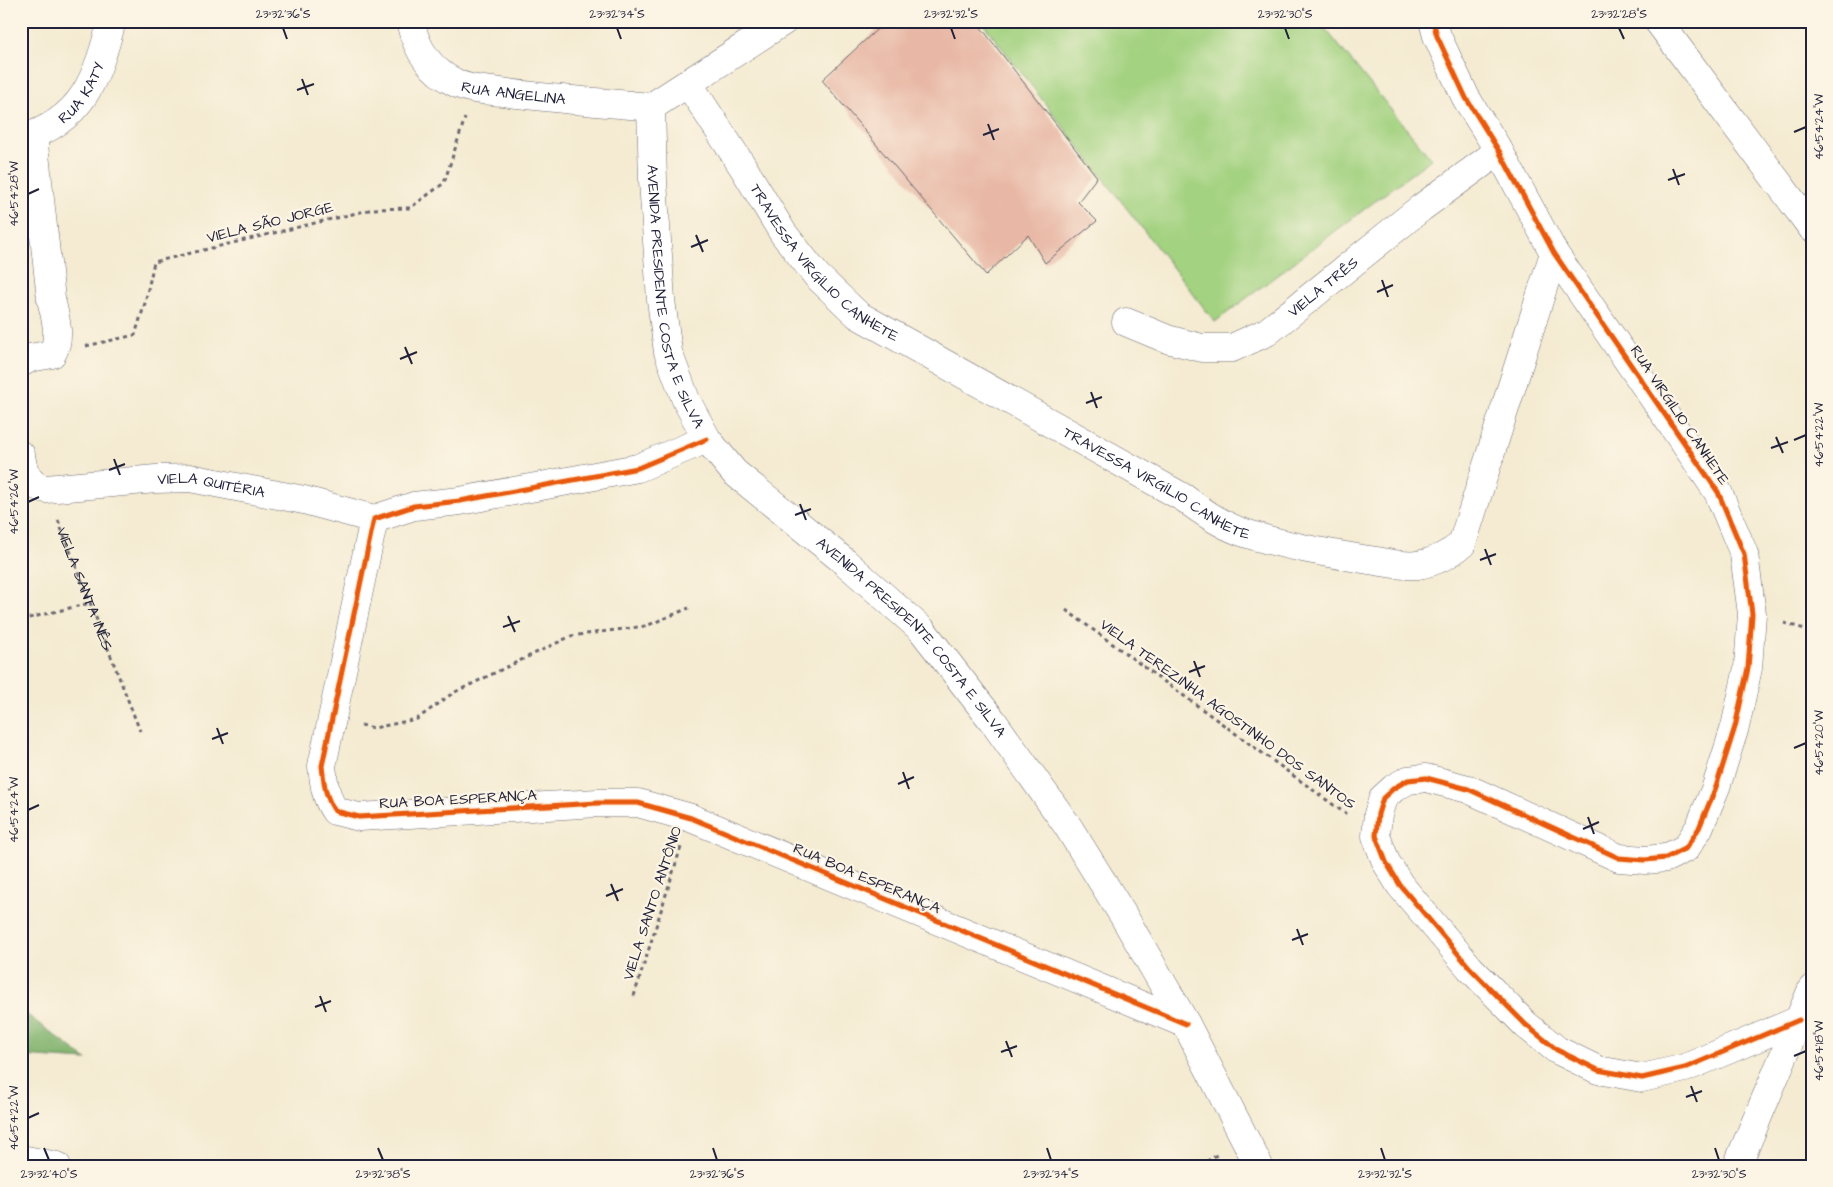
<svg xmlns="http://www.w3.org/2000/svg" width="1833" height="1187" font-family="'Architects Daughter',sans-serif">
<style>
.green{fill:#a3d280;stroke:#627a5e}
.forest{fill:#82b46e;stroke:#526b54}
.building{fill:#e8b7a5}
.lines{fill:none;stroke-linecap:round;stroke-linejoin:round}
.minor-casing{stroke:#6c6870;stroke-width:29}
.path{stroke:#6c6870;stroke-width:3;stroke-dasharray:4 4;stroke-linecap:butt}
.minor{stroke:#fff;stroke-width:28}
.cycleway-casing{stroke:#fcf5e5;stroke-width:8}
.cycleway{stroke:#e8590c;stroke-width:5}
.ticks{fill:none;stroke:#22223b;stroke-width:2}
.labels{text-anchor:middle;stroke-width:4.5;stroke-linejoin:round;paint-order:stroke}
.street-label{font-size:15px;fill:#22223b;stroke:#fcf5e5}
.neatline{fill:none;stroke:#22223b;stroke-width:2}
.ticks-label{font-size:12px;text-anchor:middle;fill:#22223b}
</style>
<rect width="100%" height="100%" fill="#fcf5e5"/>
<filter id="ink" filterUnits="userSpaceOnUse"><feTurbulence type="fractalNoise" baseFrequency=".02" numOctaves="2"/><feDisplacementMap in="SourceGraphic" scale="10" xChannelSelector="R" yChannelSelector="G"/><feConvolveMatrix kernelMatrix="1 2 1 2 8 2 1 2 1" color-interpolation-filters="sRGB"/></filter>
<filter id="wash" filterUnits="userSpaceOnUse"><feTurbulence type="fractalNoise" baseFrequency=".0096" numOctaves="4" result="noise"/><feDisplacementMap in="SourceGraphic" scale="20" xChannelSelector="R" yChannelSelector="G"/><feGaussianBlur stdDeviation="1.12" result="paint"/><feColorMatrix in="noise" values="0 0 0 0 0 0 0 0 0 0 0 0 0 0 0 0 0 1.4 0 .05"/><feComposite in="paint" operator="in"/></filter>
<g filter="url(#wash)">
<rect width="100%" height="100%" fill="#f4ebd2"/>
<!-- green -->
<polygon class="green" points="981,21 1319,21 1431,159 1215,322"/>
<!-- forest -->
<polygon class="forest" points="21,1010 87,1060 21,1056"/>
<g id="blocks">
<!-- building -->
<polygon class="building" points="886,21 976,21 1097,177 1078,202 1097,221 1045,263 1028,235 986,275 822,80"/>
</g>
</g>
<g filter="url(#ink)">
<use href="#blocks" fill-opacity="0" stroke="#6c6870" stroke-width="1"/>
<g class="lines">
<!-- minor casing -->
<g class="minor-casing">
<g id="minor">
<path id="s2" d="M410,21c6,28 20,50 46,62 13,7 31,7 45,9 50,7 100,10 150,15"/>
<path id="s3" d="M784,21l-133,86 2,74 8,119 7,52 18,48 21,39 27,33 111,90 77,68 70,90 75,105 56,90 63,109 73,142"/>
<polyline points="1433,21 1437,36 1466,98 1499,151 1554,253 1718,492 1744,554 1752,614 1748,668 1735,727 1716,787 1699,828 1686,848 1666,858 1645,860 1619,858 1468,789 1426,778 1408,780 1394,788 1383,798 1378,814 1376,836 1386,862 1400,885 1470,968 1526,1025 1557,1050 1598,1070 1642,1078 1685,1068 1799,1020"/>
<polyline points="1658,21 1812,228"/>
<path id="s4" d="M688,83l55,84 40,66 34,43 41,39 326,183c17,13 34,25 55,33 40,14 88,22 130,29 16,2 33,7 49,5 17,-3 31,-10 44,-21l92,-291"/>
<path id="s5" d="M21,139c63,-19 75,-60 91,-118"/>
<path id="s6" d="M1126,322l41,17 35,9h30l35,-16 154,-124 78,-57"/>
<path d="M21,363l9,-5 22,-4c10,-17 3,-37 -1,-55l-18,-163"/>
<path d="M707,439l-69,29 -178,33 -46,5 -40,13 -52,247c2,17 3,31 13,45l24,6 239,-14h40l53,15 495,206"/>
<path id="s7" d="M21,455c2,16 7,31 25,34l110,-10 34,-1 114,22 70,19"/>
<polyline points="21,1159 57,1166"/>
<polyline points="1737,1166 1812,989"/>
</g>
</g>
<!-- path -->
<g class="path">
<polyline points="86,346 135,335 145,303 154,262 373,209 410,208 444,183 465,118"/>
<path id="s1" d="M58,520l82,211"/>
<polyline points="1066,610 1346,814"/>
<polyline points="21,620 90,603"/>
<polyline points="1784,623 1812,631"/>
<polyline points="361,725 374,728 417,719 453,693 571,636 646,626 689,608"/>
<polyline points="634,996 681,847"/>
<polyline points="1200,1166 1218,1154"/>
</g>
<!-- minor -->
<use href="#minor" class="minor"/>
<!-- cycleway casing -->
<g class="cycleway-casing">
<g id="cycleway">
<polyline points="1433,21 1437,36 1466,98 1499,151 1554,253 1718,492 1744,554 1752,614 1748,668 1735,727 1716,787 1699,828 1686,848 1666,858 1645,860 1619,858 1468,789 1426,778 1408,780 1394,788 1383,798 1378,814 1376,836 1386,862 1400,885 1470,968 1526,1025 1557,1050 1598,1070 1642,1078 1685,1068 1799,1020"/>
<path d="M707,439l-69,29 -178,33 -46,5 -40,13 -52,247c2,17 3,31 13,45l24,6 239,-14h40l53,15 495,206"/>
</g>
</g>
<!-- cycleway -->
<use href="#cycleway" class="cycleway"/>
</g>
</g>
<!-- ticks -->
<path class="ticks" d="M283,28l4,11M617,28l4,11M951,28l4,11M1285,28l4,11M1619,28l5,11M302,79l6,16M297,90l17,-6M988,124l6,16M1794,132l12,-5M983,135l16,-6M1673,169l6,16M1668,180l17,-6M28,194l11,-5M696,235l7,17M691,247l17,-7M1382,280l6,17M1377,292l16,-7M405,347l7,17M400,359l17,-7M1091,392l6,16M1086,403l16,-6M1776,437l7,16M1794,440l12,-5M1771,448l17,-6M114,459l6,16M109,470l16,-6M28,502l11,-5M800,504l6,16M795,515l16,-6M1485,549l6,16M1480,560l16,-6M508,616l7,16M503,627l17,-6M1194,661l6,16M1189,672l16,-6M217,728l6,16M212,739l16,-6M1794,748l12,-5M903,772l6,17M898,784l16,-7M28,810l11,-5M1588,817l6,17M1583,829l16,-7M611,884l7,17M606,896l17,-7M1297,929l6,16M1292,940l16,-6M320,996l6,16M315,1007l16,-6M1006,1041l6,16M1001,1052l16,-6M1794,1056l12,-5M1691,1086l6,16M1686,1097l16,-6M28,1118l11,-5M44,1148l5,12M378,1148l5,12M713,1148l4,12M1047,1148l4,12M1381,1148l4,12M1715,1148l4,12"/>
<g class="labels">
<!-- street labels -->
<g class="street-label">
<text dy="5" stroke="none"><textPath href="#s5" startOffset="79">RUA KATY</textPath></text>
<text dy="5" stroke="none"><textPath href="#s2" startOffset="139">RUA ANGELINA</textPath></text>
<text transform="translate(270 222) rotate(-14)" y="5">VIELA SÃO JORGE</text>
<text dy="5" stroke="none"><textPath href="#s4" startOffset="228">TRAVESSA VIRGÍLIO CANHETE</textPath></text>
<text dy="5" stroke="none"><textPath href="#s6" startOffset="221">VIELA TRÊS</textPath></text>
<text dy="5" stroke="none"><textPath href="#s3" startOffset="351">AVENIDA PRESIDENTE COSTA E SILVA</textPath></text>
<text transform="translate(1680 415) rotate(56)" y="5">RUA VIRGILIO CANHETE</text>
<text dy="5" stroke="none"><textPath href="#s4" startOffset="632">TRAVESSA VIRGÍLIO CANHETE</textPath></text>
<text dy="5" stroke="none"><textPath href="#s7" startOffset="212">VIELA QUITÉRIA</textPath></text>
<text dy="5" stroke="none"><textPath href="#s1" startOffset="74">VIELA SANTA INÊS</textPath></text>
<text dy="5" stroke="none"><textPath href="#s3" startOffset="786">AVENIDA PRESIDENTE COSTA E SILVA</textPath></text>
<text transform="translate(1228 714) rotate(36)" y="5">VIELA TEREZINHA AGOSTINHO DOS SANTOS</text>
<text transform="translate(458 799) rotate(-3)" y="5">RUA BOA ESPERANÇA</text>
<text transform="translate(867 878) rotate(23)" y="5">RUA BOA ESPERANÇA</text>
<text transform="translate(652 903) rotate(-72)" y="5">VIELA SANTO ANTÔNIO</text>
</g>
</g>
<!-- margin -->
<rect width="1833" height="1187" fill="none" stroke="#fcf5e5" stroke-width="55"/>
<rect x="28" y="28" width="1778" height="1132" class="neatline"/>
<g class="ticks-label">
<text x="283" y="18">23°32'36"S</text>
<text x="617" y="18">23°32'34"S</text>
<text x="951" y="18">23°32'32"S</text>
<text x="1285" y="18">23°32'30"S</text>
<text x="1619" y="18">23°32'28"S</text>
<text transform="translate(1819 127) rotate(-90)" y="4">46°54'24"W</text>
<text transform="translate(14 194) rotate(-90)" y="4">46°54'28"W</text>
<text transform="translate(1819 435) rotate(-90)" y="4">46°54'22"W</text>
<text transform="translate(14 502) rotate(-90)" y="4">46°54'26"W</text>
<text transform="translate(1819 743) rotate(-90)" y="4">46°54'20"W</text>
<text transform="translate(14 810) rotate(-90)" y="4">46°54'24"W</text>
<text transform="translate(1819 1051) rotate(-90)" y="4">46°54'18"W</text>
<text transform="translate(14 1118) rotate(-90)" y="4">46°54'22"W</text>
<text x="49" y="1178">23°32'40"S</text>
<text x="383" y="1178">23°32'38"S</text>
<text x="717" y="1178">23°32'36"S</text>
<text x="1051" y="1178">23°32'34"S</text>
<text x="1385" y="1178">23°32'32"S</text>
<text x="1719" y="1178">23°32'30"S</text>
</g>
</svg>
